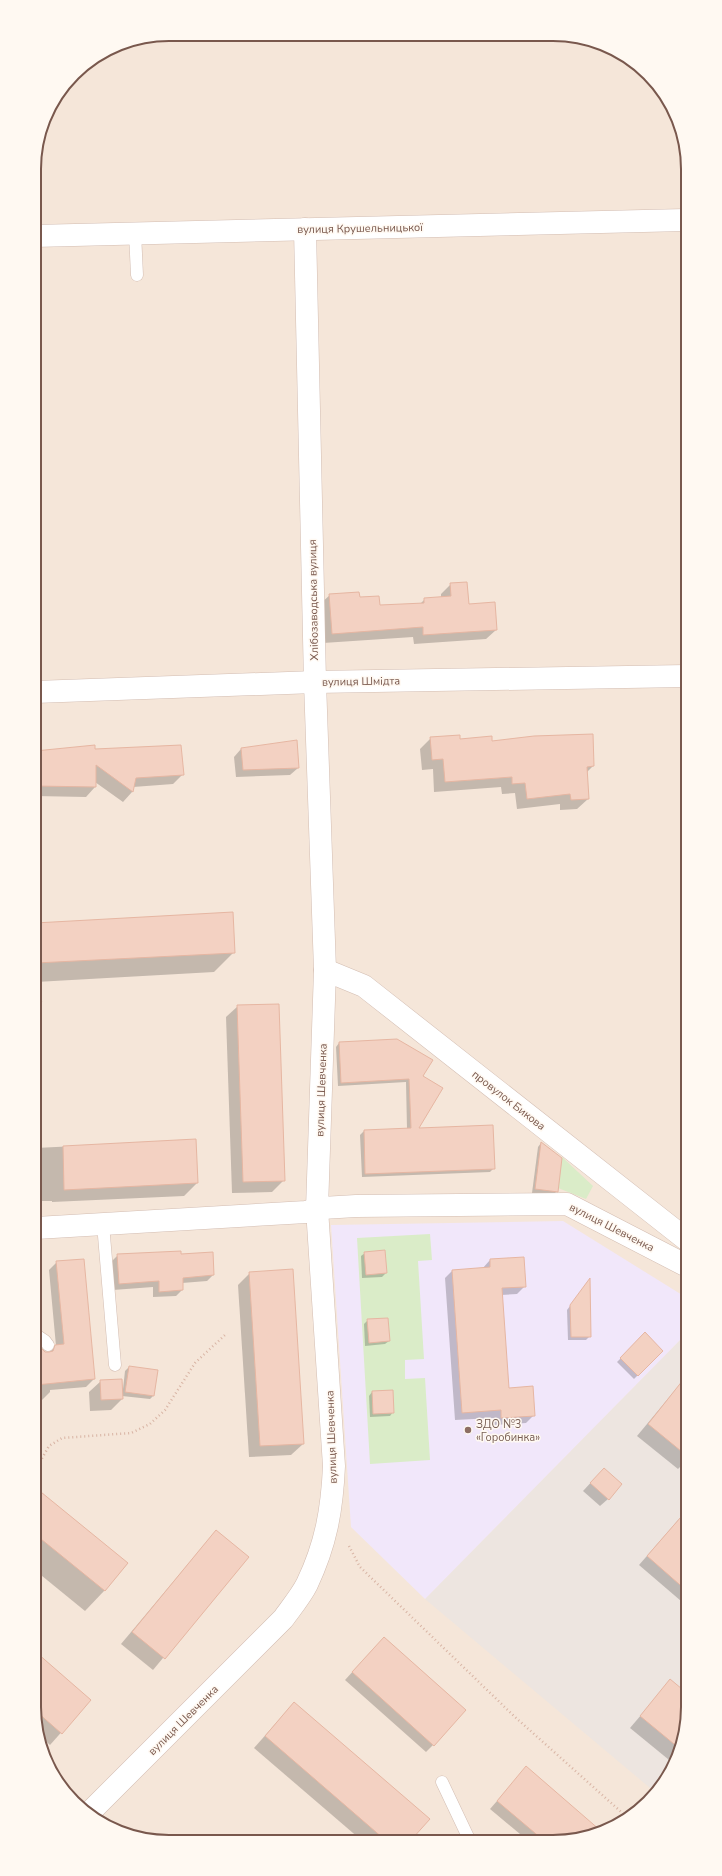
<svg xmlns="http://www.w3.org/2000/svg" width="722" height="1876" font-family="'Nunito Sans',sans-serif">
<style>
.residential{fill:#f5e6d9}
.industrial{fill:#ede5e0}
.education{fill:#f1e7fa}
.green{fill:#daecc8}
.shadow{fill:#0003}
.building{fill:#f3d1c2;stroke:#e6b6a2}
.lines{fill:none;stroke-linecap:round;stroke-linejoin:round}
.service-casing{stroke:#d3bdb2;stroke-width:13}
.minor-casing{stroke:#d3bdb2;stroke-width:23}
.path{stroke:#d8b4a4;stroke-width:2.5;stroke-dasharray:1 3;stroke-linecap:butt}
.service{stroke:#fff;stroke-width:12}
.minor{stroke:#fff;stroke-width:22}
.education-dot{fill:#8d6e63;stroke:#fff9f2;stroke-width:1.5}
.labels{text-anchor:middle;stroke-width:3;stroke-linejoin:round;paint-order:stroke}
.street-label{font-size:11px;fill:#79584d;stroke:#fff9f2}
.education-label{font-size:11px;fill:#785e54;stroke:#fff9f2;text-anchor:start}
.rim{fill:none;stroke:#79584d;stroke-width:2}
</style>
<rect width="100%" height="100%" fill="#fdf4eb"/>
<!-- residential -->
<polygon class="residential" points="169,34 580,37 620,52 649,74 674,109 685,142 688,1716 678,1758 655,1796 621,1824 580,1839 143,1839 109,1828 74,1803 52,1774 37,1734 34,160 48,109 80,68 118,44"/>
<!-- industrial -->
<polygon class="industrial" points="687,1333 688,1716 678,1758 656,1793 425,1599"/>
<!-- education -->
<polygon class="education" points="563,1221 687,1298 687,1333 425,1599 351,1527 331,1225"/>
<!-- green -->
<g class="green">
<polygon points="562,1157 593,1186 586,1199 558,1188"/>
<polygon points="430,1234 432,1260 418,1261 424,1359 405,1360 405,1379 425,1378 430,1460 370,1464 357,1238"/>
</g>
<!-- shadow -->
<g class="shadow">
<polygon points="451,584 468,605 496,630 486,639 414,644 413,637 323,643 320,604 330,595 359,598 379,606 419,605 425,599 441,598 441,594"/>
<polygon points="431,738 491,742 593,766 586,773 588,799 577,809 560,810 560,804 517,809 515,793 502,794 501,787 434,792 433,769 422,770 420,749"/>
<polygon points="241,749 298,768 290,775 236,777 234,757"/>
<polygon points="94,750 183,774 173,784 133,787 132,792 123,802 95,782 95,787 86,797 35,796 35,752"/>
<polygon points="35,924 234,952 214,972 36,982"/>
<polygon points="238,1006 284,1180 272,1192 232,1193 226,1017"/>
<polygon points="339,1043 422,1077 417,1129 494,1168 490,1172 362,1177 360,1135 364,1131 407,1129 406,1082 338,1086 336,1047"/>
<polygon points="195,1140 197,1183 184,1196 52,1202 52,1201 36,1201 36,1148"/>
<polygon points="541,1143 557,1191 553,1195 532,1193 538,1147"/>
<polygon points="365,1253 386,1273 382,1277 362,1278 361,1256"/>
<polygon points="118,1255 180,1255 213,1275 207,1281 182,1283 182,1290 176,1296 153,1297 153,1287 113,1290 111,1262"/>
<polygon points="490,1260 525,1286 517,1294 501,1295 508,1389 534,1415 526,1423 494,1425 493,1418 455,1420 445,1278 453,1270 482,1269"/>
<polygon points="57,1262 94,1379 86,1387 50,1390 50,1392 42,1400 39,1401 39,1435 36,1438 36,1349 49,1353 56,1346 49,1270"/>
<polygon points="250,1273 303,1444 291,1455 249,1457 238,1285"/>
<polygon points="587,1283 590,1336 586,1340 568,1340 567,1310"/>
<polygon points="368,1320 389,1341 385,1344 365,1346 364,1324"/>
<polygon points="645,1334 662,1351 634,1379 617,1362"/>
<polygon points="129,1367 153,1396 150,1399 122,1396 122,1399 111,1410 90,1411 89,1392 101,1381 123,1389 125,1371"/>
<polygon points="687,1376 687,1460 678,1469 637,1436"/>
<polygon points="372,1392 393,1412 390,1416 370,1417 369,1396"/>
<polygon points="596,1477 608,1499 600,1506 583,1491"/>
<polygon points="36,1496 127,1564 104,1591 85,1611 36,1571"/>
<polygon points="687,1510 688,1607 639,1565"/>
<polygon points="216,1531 247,1557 153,1670 121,1644"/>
<polygon points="376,1646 433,1745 426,1752 345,1680"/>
<polygon points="37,1655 90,1700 50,1745 37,1733"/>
<polygon points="670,1681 688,1716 678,1758 674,1764 630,1728"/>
<polygon points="294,1703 428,1819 410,1839 360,1839 254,1748"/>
<polygon points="526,1768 600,1832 580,1839 526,1839 490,1809"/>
</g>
<!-- building -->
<g class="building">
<polygon points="467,582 469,604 495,602 497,630 423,635 423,627 332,634 329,594 359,592 360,597 379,596 380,605 424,603 424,598 451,596 450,583"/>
<polygon points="593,734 594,766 587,767 589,799 571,800 570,794 527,799 525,783 512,784 512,777 445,782 443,759 432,760 430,737 460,735 460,739 492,736 492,741 534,736"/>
<polygon points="297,740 299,768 243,770 241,748"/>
<polygon points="95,745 95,749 181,745 184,775 136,778 133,792 96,765 96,787 35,786 35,751"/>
<polygon points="233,912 235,953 36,963 35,923"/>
<polygon points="279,1004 285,1181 243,1182 237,1005"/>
<polygon points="397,1039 433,1060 423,1076 443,1088 419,1128 493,1125 495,1169 365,1174 364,1130 411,1128 409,1079 341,1083 339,1042"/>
<polygon points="196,1139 198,1183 64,1190 63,1146"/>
<polygon points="541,1142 562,1158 558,1192 535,1189"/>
<polygon points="385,1250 387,1273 366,1275 364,1252"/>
<polygon points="181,1251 181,1254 213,1252 214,1275 183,1278 183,1290 159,1292 159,1281 119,1284 117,1254"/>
<polygon points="524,1257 526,1287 502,1288 509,1388 533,1386 535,1416 501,1418 501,1410 462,1413 452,1270 490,1267 490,1259"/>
<polygon points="84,1259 95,1379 36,1385 36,1348 41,1348 45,1352 49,1352 53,1351 55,1345 64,1344 56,1261"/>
<polygon points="293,1269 304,1444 260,1446 249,1272"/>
<polygon points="590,1278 591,1337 571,1337 570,1305"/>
<polygon points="388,1318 390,1341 369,1343 367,1319"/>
<polygon points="645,1332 663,1351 638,1376 620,1358"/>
<polygon points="129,1366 158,1370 154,1396 125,1392"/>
<polygon points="687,1375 687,1456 648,1424"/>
<polygon points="122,1379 123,1399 101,1400 100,1380"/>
<polygon points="393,1390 394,1413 373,1414 372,1391"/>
<polygon points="604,1468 622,1484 609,1500 590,1483"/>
<polygon points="36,1488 128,1563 105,1591 36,1535"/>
<polygon points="687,1510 688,1576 688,1592 647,1556"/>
<polygon points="216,1530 249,1557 165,1659 132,1632"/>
<polygon points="384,1637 466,1710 434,1746 352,1672"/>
<polygon points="37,1653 91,1700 62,1734 37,1712"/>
<polygon points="670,1679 688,1694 688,1716 680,1749 640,1716"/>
<polygon points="294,1702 430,1819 412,1839 384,1839 265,1736"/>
<polygon points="526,1766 601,1831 580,1839 542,1839 497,1801"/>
</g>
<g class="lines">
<!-- service casing -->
<g class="service-casing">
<g id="service">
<polyline points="135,233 137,275"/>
<polyline points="103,1224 115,1365"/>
<polyline points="36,1335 45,1341 48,1345"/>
<polyline points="442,1782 469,1839"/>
</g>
</g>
<!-- minor casing -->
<g class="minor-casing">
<g id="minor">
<polyline points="34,236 685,220"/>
<polyline points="35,692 315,682 686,676"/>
<polyline points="325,970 364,986 687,1240"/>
<polyline points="36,1228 306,1212 322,1208 356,1206 567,1204 687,1266"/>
<path d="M89,1813l194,-194c8,-11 18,-23 24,-35 19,-40 25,-74 27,-118l-17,-257 8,-239 -10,-288 -10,-453"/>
</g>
</g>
<!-- path -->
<g class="path">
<polyline points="40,985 41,1004"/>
<polyline points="36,1469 49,1446 62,1438 131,1433 150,1424 165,1410 195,1363 227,1333"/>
<polyline points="349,1546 360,1567 515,1717 628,1818"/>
</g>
<!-- service -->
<use href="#service" class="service"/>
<!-- minor -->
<use href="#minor" class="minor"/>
</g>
<!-- markers -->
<circle class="education-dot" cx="468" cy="1430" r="4"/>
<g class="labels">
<!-- street labels -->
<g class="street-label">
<text transform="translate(360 228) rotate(-1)" y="4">вулиця Крушельницької</text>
<text transform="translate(313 600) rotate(-91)" y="4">Хлібозаводська вулиця</text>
<text transform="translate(361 681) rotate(-1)" y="4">вулиця Шмідта</text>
<text transform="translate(321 1090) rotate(-88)" y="4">вулиця Шевченка</text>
<text transform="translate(509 1100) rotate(38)" y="4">провулок Бикова</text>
<text transform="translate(612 1227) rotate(27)" y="4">вулиця Шевченка</text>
<text transform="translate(331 1437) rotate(-92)" y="4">вулиця Шевченка</text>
<text transform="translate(183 1720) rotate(-45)" y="4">вулиця Шевченка</text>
</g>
<!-- education labels -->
<g class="education-label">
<text x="476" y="1428">ЗДО №3<tspan x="476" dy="13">«Горобинка»</tspan></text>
</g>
</g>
<!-- crop -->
<path d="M0 0H722V1876H0ZM169 41H553A128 128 0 0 1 681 169V1707A128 128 0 0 1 553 1835H169A128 128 0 0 1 41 1707V169A128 128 0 0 1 169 41Z" fill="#fff9f2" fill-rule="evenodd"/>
<path class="rim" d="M169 41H553A128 128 0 0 1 681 169V1707A128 128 0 0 1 553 1835H169A128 128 0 0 1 41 1707V169A128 128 0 0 1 169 41Z"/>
</svg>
